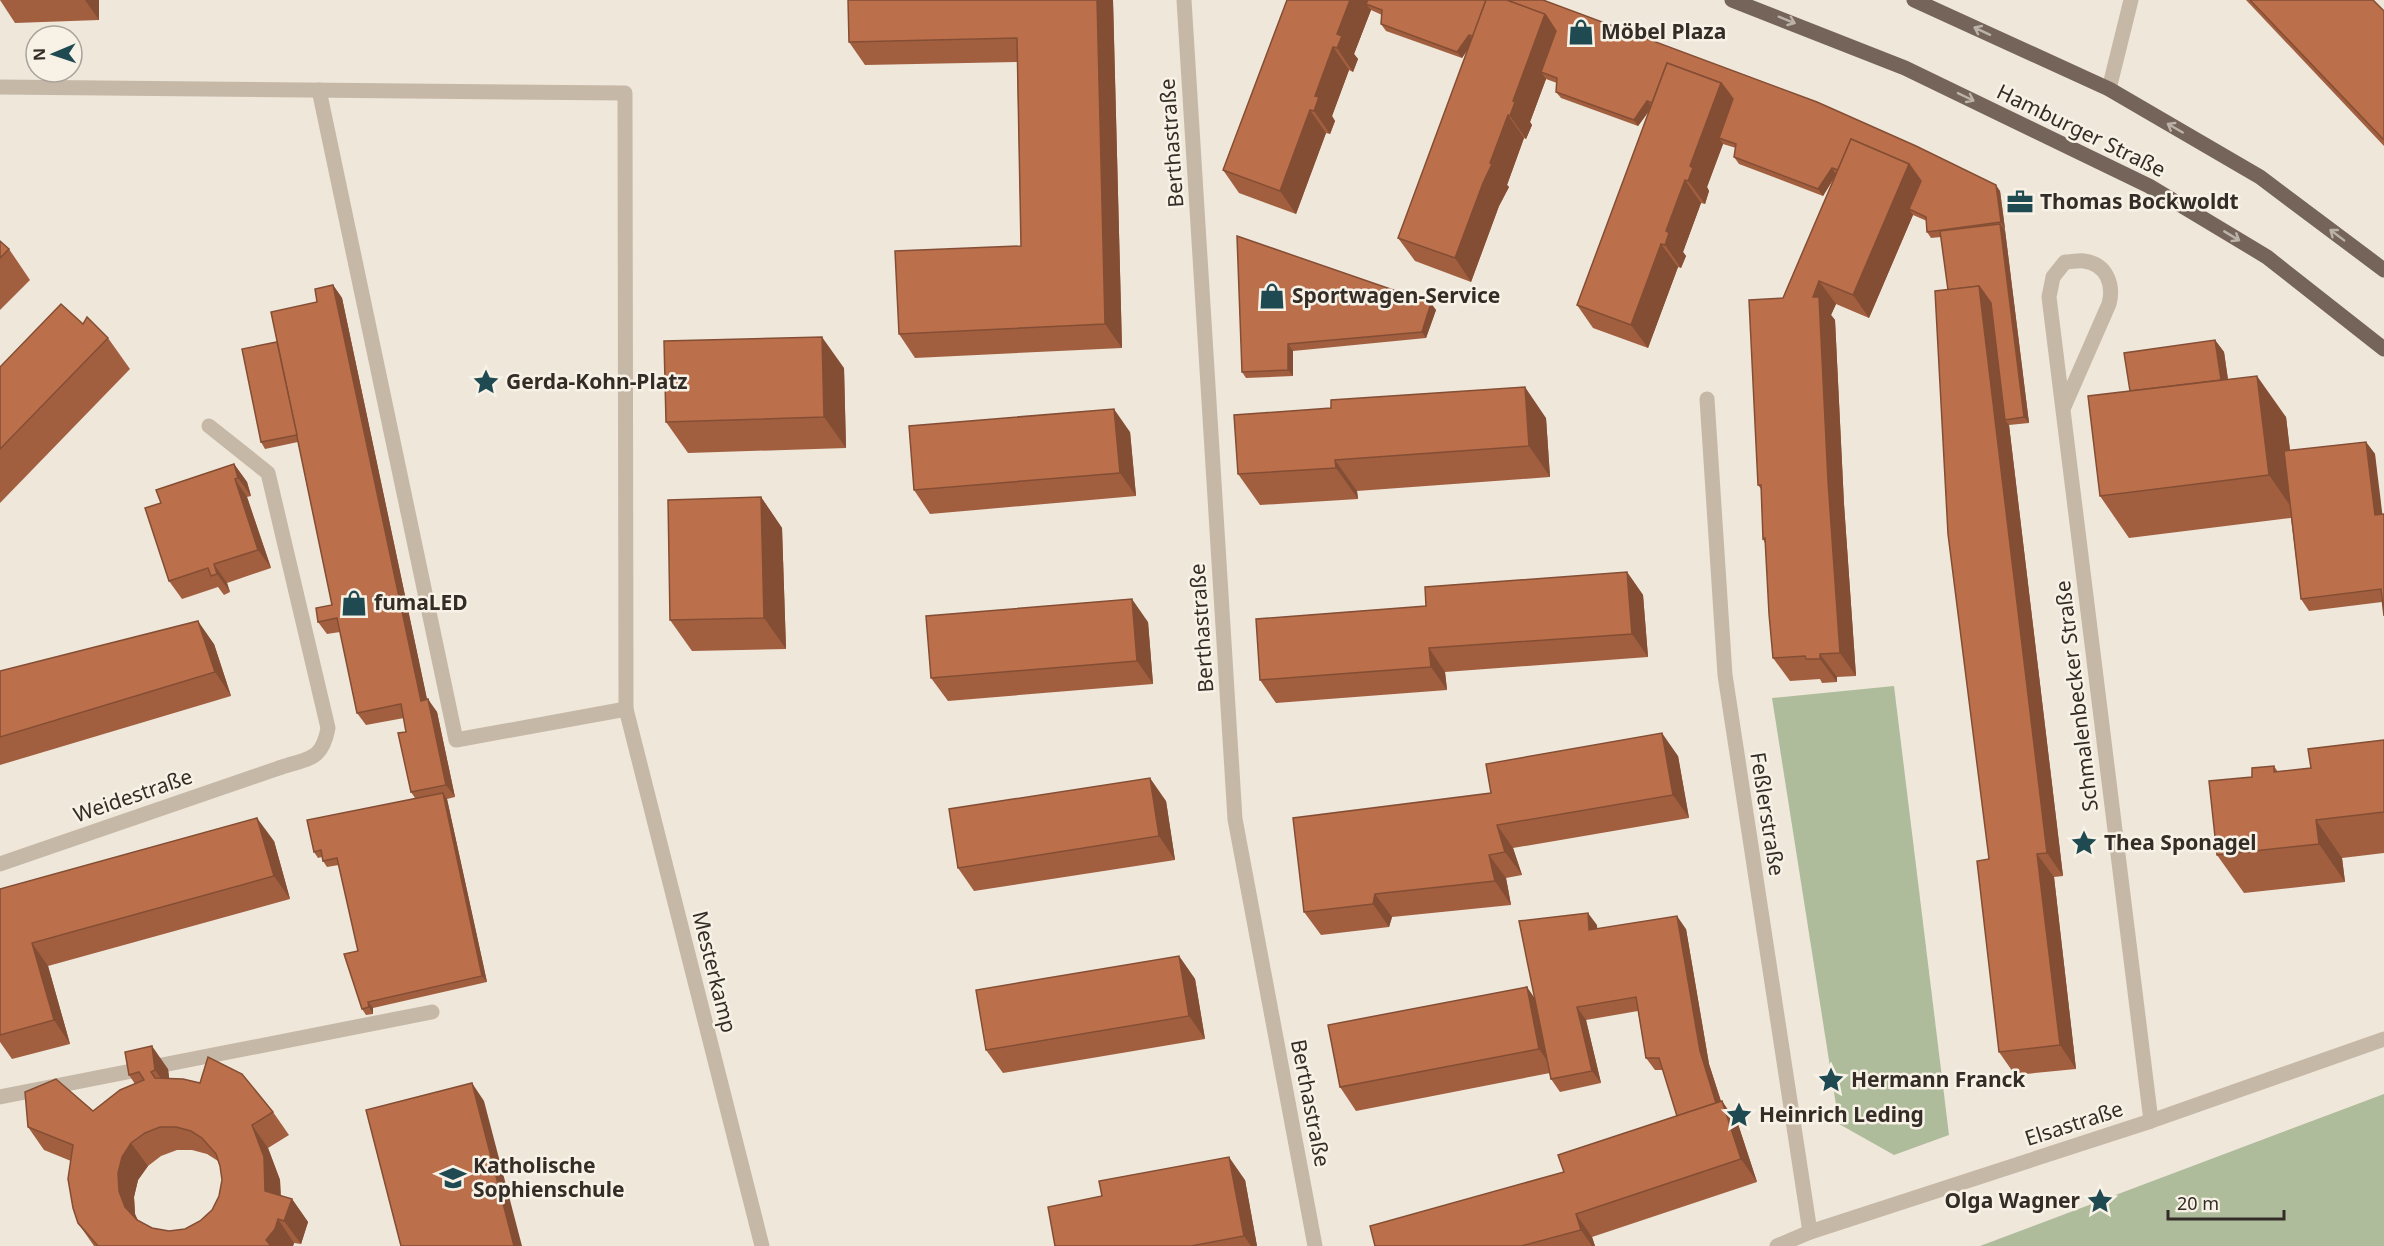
<svg xmlns="http://www.w3.org/2000/svg" width="2384" height="1246" font-family="'Noto Sans',sans-serif">
<style>
.green{fill:#afbc9b}
.lines{fill:none;stroke-linecap:round;stroke-linejoin:round}
.service{stroke:#c6b8a7;stroke-width:15}
.minor{stroke:#c6b8a7;stroke-width:15}
.primary{stroke:#746459;stroke-width:15}
.wall{fill:#a25f40;fill-rule:evenodd}
.shaded-wall{fill:#844e34}
.building{fill:#bc6f4b;stroke:#844e34;stroke-width:1.5;fill-rule:evenodd}
.oneway{stroke:#bcb2a7}
.labels{text-anchor:middle;stroke-width:5;stroke-linejoin:round;paint-order:stroke}
.poi-label{font-size:21px;font-weight:bold;fill:#332c27;stroke:#f7f1e6;text-anchor:start}
.street-label{font-size:21px;fill:#332c27;stroke:#f7f1e6}
</style>
<rect width="100%" height="100%" fill="#efe7da"/>
<!-- green -->
<g class="green">
<polygon points="1894,686 1949,1135 1894,1155 1839,1124 1772,698"/>
<polygon points="2384,1094 2384,1246 1980,1246"/>
</g>
<g class="lines">
<!-- service -->
<g class="service">
<polyline points="0,87 625,93 626,709 762,1246"/>
<polyline points="319,90 456,740 626,709"/>
<path d="M209,426l59,47 60,255c-6,34 -21,30 -49,40"/>
<polyline points="0,1097 432,1012"/>
</g>
<!-- minor -->
<g class="minor">
<polyline points="1184,0 1235,819 1315,1246"/>
<polyline points="2109,89 2131,0"/>
<polyline points="1707,399 1725,675 1810,1232"/>
<path d="M2063,409l46,-105c5,-19 -2,-40 -25,-43 -6,-1 -13,1 -19,1l-12,15 -4,20 102,824"/>
<polyline points="0,864 279,768"/>
<polyline points="1777,1246 1810,1232 2151,1121 2384,1039"/>
</g>
<!-- primary -->
<g class="primary">
<polyline points="1732,0 1905,68 2149,186 2267,257 2384,349"/>
<polyline points="1914,0 2109,89 2260,177 2384,270"/>
</g>
</g>
<!-- wall -->
<g class="wall">
<polygon points="0,0 99,0 99,20 15,23"/>
<polygon points="1113,0 1122,348 915,358 899,334 1021,246 1017,62 865,65 849,42"/>
<polygon points="1287,0 1543,0 2000,191 2005,229 2004,229 2005,230 2029,423 2009,425 2063,876 2054,877 2076,1069 2015,1075 1999,1052 1989,859 1948,290 1941,237 1931,238 1927,232 1927,221 1913,215 1869,318 1836,304 1831,315 1835,320 1844,504 1856,676 1837,677 1837,682 1822,683 1820,679 1790,681 1773,658 1765,543 1763,539 1761,489 1758,485 1783,298 1835,177 1823,196 1739,164 1734,157 1736,148 1723,144 1707,187 1709,191 1705,204 1701,203 1683,252 1686,256 1681,268 1678,267 1648,348 1593,328 1577,305 1649,111 1638,126 1561,98 1556,92 1557,83 1546,79 1530,122 1532,125 1526,139 1524,138 1507,185 1509,187 1499,206 1471,282 1415,261 1398,238 1469,48 1462,58 1386,31 1381,24 1382,15 1371,10 1354,54 1358,59 1353,72 1349,70 1332,116 1335,121 1330,134 1326,133 1296,214 1239,193 1223,170"/>
<polygon points="2246,0 2373,0 2384,11 2384,146"/>
<polygon points="1237,236 1436,310 1426,338 1293,351 1293,376 1246,378 1242,372"/>
<polygon points="0,241 9,249 30,280 0,310"/>
<polygon points="333,285 342,298 427,700 437,712 455,797 447,799 487,982 373,1008 373,1014 366,1015 362,1009 358,951 339,865 327,867 323,861 322,857 318,858 314,852 415,798 411,792 406,732 404,718 366,725 357,713 340,632 327,634 318,622 332,605 298,442 265,449 261,442 277,342"/>
<polygon points="83,324 108,338 130,369 0,503 0,367"/>
<polygon points="2215,340 2224,352 2228,379 2286,417 2290,451 2366,442 2375,454 2382,602 2309,611 2301,599 2291,518 2129,538 2100,496 2130,391"/>
<polygon points="844,368 846,448 688,453 666,422"/>
<polygon points="1546,418 1550,477 1357,491 1358,499 1260,505 1238,474"/>
<polygon points="1130,432 1136,496 930,514 914,490"/>
<polygon points="234,464 247,482 251,496 247,497 271,568 227,583 230,592 224,595 218,587 182,599 169,581 161,503"/>
<polygon points="761,497 782,528 786,649 692,651 670,620"/>
<polygon points="1627,572 1643,595 1648,657 1445,672 1447,690 1276,703 1260,680 1426,606"/>
<polygon points="1148,622 1153,684 948,701 931,678"/>
<polygon points="214,644 231,696 0,765 0,671"/>
<polygon points="2384,740 2384,853 2342,858 2345,882 2244,893 2217,855 2252,777 2274,766 2278,772 2311,768"/>
<polygon points="1678,756 1689,818 1513,848 1522,875 1506,878 1511,905 1392,917 1389,927 1321,935 1304,912 1491,793"/>
<polygon points="1166,801 1175,860 974,891 958,868"/>
<polygon points="274,841 290,899 48,966 70,1044 12,1059 0,1042 0,889"/>
<polygon points="1597,925 1597,929 1686,929 1709,1064 1721,1101 1738,1124 1757,1182 1592,1237 1595,1246 1375,1246 1564,1172 1677,1116 1663,1070 1655,1070 1646,1058 1638,1011 1586,1020 1601,1083 1560,1092 1551,1079 1550,1073 1356,1111 1340,1087 1535,999"/>
<polygon points="1179,956 1195,979 1205,1039 1003,1073 986,1050"/>
<path d="M125,1052l43,17 1,9 104,34 16,23 -21,13 12,32 1,16 11,3 16,23 -7,22 -7,-1 -1,3h-199l-16,-23 -7,-62 -27,-11 -16,-23 65,-16 42,-27 -6,-9zM177,1150h15l15,4 11,7 2,5 2,14 -3,16 -7,14 -12,11 -15,8 -16,2 -17,-3 -14,-8 -3,-6 -1,-17 4,-17 10,-14 13,-10z"/>
<polygon points="1245,1180 1257,1246 1055,1246"/>
</g>
<!-- shaded-wall -->
<g class="shaded-wall">
<polygon points="85,0 99,0 99,20"/>
<polygon points="1097,0 1113,0 1122,348 1105,324"/>
<polygon points="1350,0 1375,0 1366,4 1371,10 1354,54 1358,59 1353,72 1337,48 1337,34"/>
<polygon points="1545,14 1561,37 1541,72 1546,79 1530,122 1532,125 1526,139 1510,116 1513,101"/>
<polygon points="1469,35 1473,41 1462,58 1457,52"/>
<polygon points="1333,47 1349,70 1332,116 1335,121 1330,134 1314,111 1315,96"/>
<polygon points="1721,83 1737,106 1719,138 1723,144 1707,187 1709,191 1705,204 1688,181 1690,166"/>
<polygon points="1647,101 1652,107 1638,126 1634,120"/>
<polygon points="1310,110 1326,133 1296,214 1280,191"/>
<polygon points="1508,115 1524,138 1507,185 1509,187 1499,206 1471,282 1455,258"/>
<polygon points="1909,164 1925,187 1909,209 1913,215 1869,318 1853,295"/>
<polygon points="1832,168 1836,174 1823,196 1818,189"/>
<polygon points="1685,180 1701,203 1683,252 1686,256 1681,268 1665,245 1666,231"/>
<polygon points="1996,185 2000,191 2005,229 2001,222"/>
<polygon points="2000,224 2005,230 2029,423 2024,417"/>
<polygon points="1661,244 1678,267 1648,348 1631,325"/>
<polygon points="1819,281 1836,304 1831,315 1835,320 1844,504 1856,676 1840,653 1813,297"/>
<polygon points="333,285 342,298 430,713 421,701"/>
<polygon points="1979,286 1995,309 2005,420 2009,425 2063,876 2047,853"/>
<polygon points="1431,303 1436,310 1426,338 1422,332"/>
<polygon points="822,337 844,368 846,448 824,417"/>
<polygon points="2215,340 2224,352 2234,423 2226,411"/>
<polygon points="1288,344 1293,351 1293,376 1288,370"/>
<polygon points="2257,376 2286,417 2298,517 2269,475"/>
<polygon points="1525,387 1546,418 1550,477 1529,446"/>
<polygon points="1114,409 1130,432 1136,496 1120,473"/>
<polygon points="2366,442 2375,454 2384,527 2375,515"/>
<polygon points="1335,460 1357,491 1358,499 1336,468"/>
<polygon points="234,464 247,482 251,496 238,478"/>
<polygon points="235,479 247,497 271,568 258,550"/>
<polygon points="761,497 782,528 786,649 764,618"/>
<polygon points="214,564 227,583 230,592 217,574"/>
<polygon points="1627,572 1643,595 1648,657 1632,634"/>
<polygon points="1132,599 1148,622 1153,684 1137,661"/>
<polygon points="198,621 214,644 231,696 215,672"/>
<polygon points="1429,648 1445,672 1447,690 1431,667"/>
<polygon points="1820,654 1837,677 1837,682 1820,659"/>
<polygon points="428,699 437,712 455,797 446,785"/>
<polygon points="1662,733 1678,756 1689,818 1673,795"/>
<polygon points="1150,778 1166,801 1175,860 1159,836"/>
<polygon points="443,793 447,799 487,982 482,976"/>
<polygon points="257,818 274,841 290,899 274,876"/>
<polygon points="2316,820 2342,858 2345,882 2319,844"/>
<polygon points="1497,825 1513,848 1522,875 1505,852"/>
<polygon points="2037,854 2054,877 2076,1069 2060,1045"/>
<polygon points="1489,855 1506,878 1511,905 1495,881"/>
<polygon points="1375,894 1392,917 1389,927 1373,904"/>
<polygon points="1588,913 1597,925 1598,943 1589,930"/>
<polygon points="1677,916 1686,929 1709,1064 1729,1127 1720,1115 1700,1051"/>
<polygon points="32,943 48,966 70,1044 54,1020"/>
<polygon points="1179,956 1195,979 1205,1039 1189,1016"/>
<polygon points="1527,987 1543,1010 1555,1072 1539,1049"/>
<polygon points="368,1002 373,1008 373,1014 369,1007"/>
<polygon points="1577,1007 1586,1020 1601,1083 1592,1071"/>
<polygon points="152,1046 168,1069 171,1093 155,1070"/>
<polygon points="472,1083 484,1101 522,1246 514,1246"/>
<polygon points="1722,1101 1738,1124 1757,1182 1741,1159"/>
<polygon points="252,1125 268,1148 280,1180 281,1214 265,1191"/>
<polygon points="131,1143 148,1166 138,1180 134,1197 135,1214 141,1230 125,1207 119,1191 118,1173 122,1157"/>
<polygon points="1229,1157 1245,1180 1257,1246 1251,1246 1244,1236"/>
<polygon points="292,1199 308,1222 301,1244 284,1221"/>
<polygon points="1576,1214 1592,1237 1595,1246 1592,1246 1581,1230"/>
<polygon points="278,1219 294,1243 293,1246 270,1246 266,1240"/>
</g>
<!-- building -->
<g class="building">
<polygon points="848,0 1097,0 1105,324 899,334 895,251 1021,246 1017,38 849,42"/>
<polygon points="1287,0 1350,0 1337,34 1342,36 1337,48 1333,47 1315,96 1319,97 1314,111 1310,110 1280,191 1223,170"/>
<polygon points="1368,0 1486,0 1473,36 1469,35 1457,52 1381,24 1382,10 1366,4"/>
<polygon points="1486,0 1507,0 1545,14 1513,101 1515,102 1510,116 1508,115 1490,163 1492,164 1483,183 1455,258 1398,238"/>
<polygon points="1507,0 1543,0 1817,102 1916,146 1996,185 2001,222 1927,232 1926,217 1909,209 1921,181 1909,164 1851,139 1838,170 1832,168 1818,189 1734,157 1736,144 1719,138 1733,99 1721,83 1667,63 1652,103 1647,101 1634,120 1556,92 1557,78 1541,72 1556,31 1545,14"/>
<polygon points="2250,0 2373,0 2384,11 2384,138 2383,139"/>
<polygon points="1667,63 1721,83 1690,166 1693,168 1688,181 1685,180 1666,231 1669,233 1665,245 1661,244 1631,325 1577,305"/>
<polygon points="1851,139 1909,164 1853,295 1819,281 1813,297 1819,297 1828,481 1840,653 1820,654 1820,659 1806,659 1805,656 1773,658 1769,614 1765,538 1763,539 1761,485 1758,485 1749,300 1783,298"/>
<polygon points="2000,224 2024,417 2005,420 1991,303 1979,286 1948,290 1940,231"/>
<polygon points="1237,236 1431,303 1422,332 1288,344 1288,370 1242,372"/>
<polygon points="0,241 9,249 0,258"/>
<polygon points="333,285 421,701 428,699 446,785 411,792 398,733 406,732 401,704 357,713 337,618 318,622 316,608 332,605 271,312 317,302 315,289"/>
<polygon points="1979,286 2047,853 2037,854 2060,1045 1999,1052 1977,861 1989,859 1948,534 1935,291"/>
<polygon points="61,304 83,324 87,317 108,338 0,449 0,367"/>
<polygon points="822,337 824,417 666,422 664,341"/>
<polygon points="2215,340 2221,380 2130,391 2124,353"/>
<polygon points="277,342 297,435 261,442 242,349"/>
<polygon points="2257,376 2269,475 2100,496 2088,396"/>
<polygon points="1525,387 1529,446 1335,460 1336,468 1238,474 1234,415 1331,408 1331,400"/>
<polygon points="1114,409 1120,473 914,490 909,426"/>
<polygon points="2366,442 2375,515 2384,514 2384,616 2381,589 2301,599 2284,451"/>
<polygon points="234,464 238,478 235,479 258,550 214,564 217,574 211,576 208,568 169,581 145,508 161,503 156,490"/>
<polygon points="761,497 764,618 670,620 668,500"/>
<polygon points="1627,572 1632,634 1429,648 1431,667 1260,680 1256,619 1426,606 1425,587"/>
<polygon points="1132,599 1137,661 931,678 926,616"/>
<polygon points="198,621 215,672 0,737 0,671"/>
<polygon points="1662,733 1673,795 1497,825 1505,852 1489,855 1495,881 1375,894 1373,904 1304,912 1293,818 1491,793 1486,764"/>
<polygon points="2384,740 2384,812 2316,820 2319,844 2217,855 2209,781 2252,777 2252,768 2274,766 2274,772 2311,768 2308,749"/>
<polygon points="1150,778 1159,836 958,868 949,809"/>
<polygon points="443,793 482,976 368,1002 369,1007 362,1009 344,954 358,951 337,858 323,861 321,850 314,852 307,820"/>
<polygon points="257,818 274,876 32,943 54,1020 0,1035 0,889"/>
<polygon points="1588,913 1589,930 1677,916 1700,1051 1716,1103 1677,1116 1659,1058 1646,1058 1636,997 1577,1007 1592,1071 1551,1079 1519,921"/>
<polygon points="1179,956 1189,1016 986,1050 976,990"/>
<polygon points="1527,987 1539,1049 1340,1087 1328,1025"/>
<path d="M152,1046l3,24 -4,2 4,6 28,1 17,4 8,-26 34,17 31,38 -21,13 12,32 1,34 27,8 -8,22 -6,-2 -3,10 -9,11 5,6h-173l-20,-23 -5,-15 -5,-29 5,-34 -45,-18 -3,-35 31,-13 37,32 27,-21 24,-10 -5,-8 -10,3 -4,-23zM160,1127h16l15,4 11,7 14,16 4,12 2,14 -3,16 -7,14 -12,11 -15,8 -16,2 -17,-3 -15,-8 -12,-13 -6,-16 -1,-18 4,-16 9,-14 14,-10z"/>
<polygon points="472,1083 514,1246 401,1246 366,1110"/>
<polygon points="1722,1101 1741,1159 1576,1214 1581,1230 1521,1246 1375,1246 1370,1226 1564,1172 1558,1155"/>
<polygon points="1229,1157 1244,1236 1191,1246 1055,1246 1048,1207 1102,1196 1099,1181"/>
</g>
<!-- one-way arrows -->
<defs><path id="oneway-shaft" d="M-6 0H5M1.5-3L5.5 0L1.5 3" fill="none" stroke-width="1.6" stroke-linecap="round" stroke-linejoin="round" transform="scale(1.5)"/></defs>
<g class="oneway">
<use href="#oneway-shaft" transform="translate(1787 20) rotate(22)"/>
<use href="#oneway-shaft" transform="translate(1982 31) rotate(-155)"/>
<use href="#oneway-shaft" transform="translate(1966 97) rotate(26)"/>
<use href="#oneway-shaft" transform="translate(2175 128) rotate(-150)"/>
<use href="#oneway-shaft" transform="translate(2337 235) rotate(-143)"/>
<use href="#oneway-shaft" transform="translate(2232 236) rotate(31)"/>
</g>
<!-- icons -->
<defs>
<g id="shop-bare" transform="scale(2.07)"><path d="M-5-2.5h2.3a2.7 3.5 0 0 1 5.4 0H5L5.5 6h-11ZM-1.5-2.5h3a1.5 2.3 0 0 0-3 0Z" fill="#204a51" stroke="#f7f1e6" stroke-width="2.5" paint-order="stroke"/></g>
<g id="office-bare" transform="scale(2.07)"><path d="M-6-3h4V-5.5h4V-3h4V5H-6ZM-1-4.5V-3h2v-1.5ZM-6 0V1H6V0Z" fill="#204a51" stroke="#f7f1e6" stroke-width="2.5" paint-order="stroke"/></g>
<g id="sight-bare" transform="scale(2.07)"><path d="M0-6L1.8-2.2L6-1.7L2.9 1.2L3.7 5.4L0 3.3L-3.7 5.4L-2.9 1.2L-6-1.7L-1.8-2.2Z" fill="#204a51" stroke="#f7f1e6" stroke-width="2.5" paint-order="stroke"/></g>
<g id="school-bare" transform="scale(2.07)"><path d="M0-5L7-2L0 1L-7-2ZM-4 1L0 2.5L4 1V4Q0 6-4 4Z" fill="#204a51" stroke="#f7f1e6" stroke-width="2.5" paint-order="stroke"/></g>
</defs>
<g fill-rule="evenodd">
<use href="#shop-bare" x="1581" y="32"/>
<use href="#office-bare" x="2020" y="202"/>
<use href="#shop-bare" x="1272" y="296"/>
<use href="#sight-bare" x="486" y="382"/>
<use href="#shop-bare" x="354" y="603"/>
<use href="#sight-bare" x="2084" y="843"/>
<use href="#sight-bare" x="1831" y="1080"/>
<use href="#sight-bare" x="1739" y="1115"/>
<use href="#school-bare" x="453" y="1178"/>
<use href="#sight-bare" x="2100" y="1201"/>
</g>
<g class="labels">
<!-- poi labels -->
<g class="poi-label">
<text x="1601" y="39">Möbel Plaza</text>
<text x="2040" y="209">Thomas Bockwoldt</text>
<text x="1292" y="303">Sportwagen-Service</text>
<text x="506" y="389">Gerda-Kohn-Platz</text>
<text x="374" y="610">fumaLED</text>
<text x="2104" y="850">Thea Sponagel</text>
<text x="1851" y="1087">Hermann Franck</text>
<text x="1759" y="1122">Heinrich Leding</text>
<text x="473" y="1173">Katholische<tspan x="473" dy="24">Sophienschule</tspan></text>
<text x="2080" y="1208" text-anchor="end">Olga Wagner</text>
</g>
<!-- street labels -->
<g class="street-label">
<text transform="translate(2081 131) rotate(26)" y="7">Hamburger Straße</text>
<text transform="translate(1172 143) rotate(-94)" y="7">Berthastraße</text>
<text transform="translate(1202 628) rotate(-94)" y="7">Berthastraße</text>
<text transform="translate(2077 696) rotate(-97)" y="7">Schmalenbecker Straße</text>
<text transform="translate(133 796) rotate(-19)" y="7">Weidestraße</text>
<text transform="translate(1767 814) rotate(81)" y="7">Feßlerstraße</text>
<text transform="translate(714 972) rotate(76)" y="7">Mesterkamp</text>
<text transform="translate(1310 1103) rotate(79)" y="7">Berthastraße</text>
<text transform="translate(2074 1124) rotate(-18)" y="7">Elsastraße</text>
</g>
</g>
<!-- north arrow -->
<g transform="translate(54 54) rotate(268)"><circle r="28" fill="#f7f1e6" stroke="#a9a29a" stroke-width="1.5"/>
<path d="M0-4.5L10 22L0 15L-10 22Z" fill="#204a51"/>
<text y="-9" font-size="16" font-weight="bold" text-anchor="middle" fill="#332c27">N</text>
</g>
<!-- scale -->
<path d="M2168 1210v9h116v-9" fill="none" stroke="#332c27" stroke-width="3"/>
<text x="2177" y="1210" font-size="18" fill="#332c27" stroke="#f7f1e6" stroke-width="4.5" paint-order="stroke">20 m</text>
</svg>
